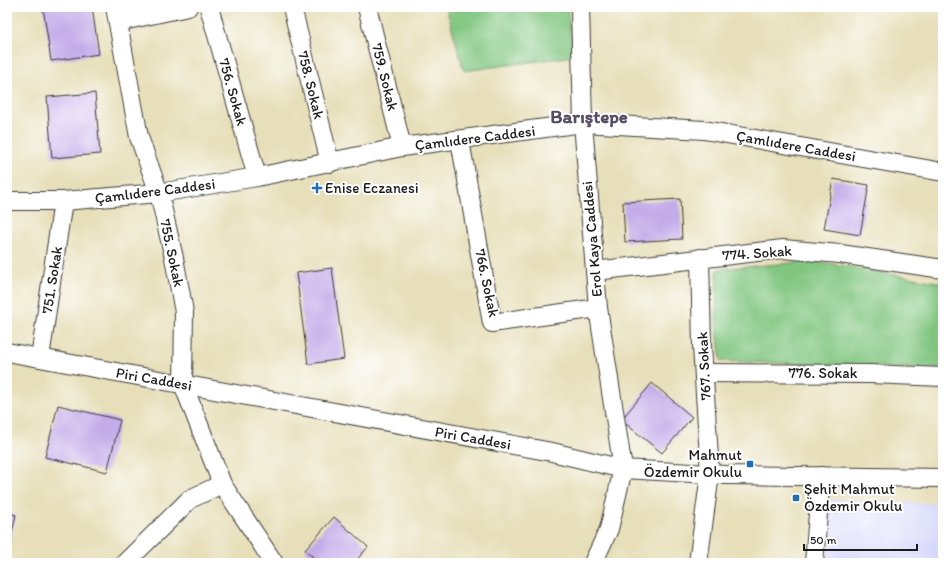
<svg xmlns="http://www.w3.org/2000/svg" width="950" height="570" font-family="Itim,sans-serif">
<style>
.built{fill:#d6d8f9}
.green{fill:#81c680;stroke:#4e714e}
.building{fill:#c4ace9}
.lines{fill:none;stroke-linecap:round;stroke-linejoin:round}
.minor-casing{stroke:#3a3934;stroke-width:20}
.minor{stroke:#fff;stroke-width:18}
.poi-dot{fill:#1f6fb2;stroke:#fff;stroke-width:1.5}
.labels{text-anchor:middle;stroke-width:4;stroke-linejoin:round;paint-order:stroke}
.street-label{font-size:15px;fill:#1c1c1c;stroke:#fff}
.poi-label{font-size:15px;fill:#1c1c1c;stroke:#fff;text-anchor:start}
.district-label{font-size:19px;font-weight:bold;fill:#574e64;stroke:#fff}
</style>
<rect width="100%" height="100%" fill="#fff"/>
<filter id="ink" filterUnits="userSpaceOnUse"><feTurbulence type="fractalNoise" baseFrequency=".025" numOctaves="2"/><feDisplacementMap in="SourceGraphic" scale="8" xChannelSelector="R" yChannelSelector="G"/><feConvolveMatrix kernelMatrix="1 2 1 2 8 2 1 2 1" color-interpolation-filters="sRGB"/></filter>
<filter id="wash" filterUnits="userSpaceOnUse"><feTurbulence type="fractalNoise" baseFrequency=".012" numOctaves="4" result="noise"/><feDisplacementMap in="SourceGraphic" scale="16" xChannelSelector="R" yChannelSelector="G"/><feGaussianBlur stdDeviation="0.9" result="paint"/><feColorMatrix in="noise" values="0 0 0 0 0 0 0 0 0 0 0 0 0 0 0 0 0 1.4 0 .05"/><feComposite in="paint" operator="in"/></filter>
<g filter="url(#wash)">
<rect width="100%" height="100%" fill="#e7dfb9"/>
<!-- built -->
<polygon class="built" points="829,499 943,504 943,563 824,563"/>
<!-- green -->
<g class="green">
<polygon points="446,7 567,7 574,56 464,71"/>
<polygon points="815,261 943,283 943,366 936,369 721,361 716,322 717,269"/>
</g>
<g id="blocks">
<!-- building -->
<g class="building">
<polygon points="43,7 92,7 99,54 51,61"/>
<polygon points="95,93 100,154 52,158 47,97"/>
<polygon points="833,179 869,185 860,235 824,229"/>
<polygon points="680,199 682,239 625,242 623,202"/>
<polygon points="332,268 344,359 308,364 296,273"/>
<polygon points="652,383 692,417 662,453 621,420"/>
<polygon points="58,405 120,420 107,472 45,457"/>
<polygon points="7,513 16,515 8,549 7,549"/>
<polygon points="334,517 368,547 354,563 320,563 305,550"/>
</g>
</g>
</g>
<g filter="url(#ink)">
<use href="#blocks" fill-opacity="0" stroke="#3a3934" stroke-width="1"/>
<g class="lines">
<!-- minor casing -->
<g class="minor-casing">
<g id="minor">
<polyline points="115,7 139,137 159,193 174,258 184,312 183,384 222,484 274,563"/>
<polyline points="209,7 257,177"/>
<polyline points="292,7 330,163"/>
<polyline points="367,7 402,147"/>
<polyline points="580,7 583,123 598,308 623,469 609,529 593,563"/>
<polyline points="118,22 188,7"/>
<polyline points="460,140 492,323 598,308"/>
<polyline points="7,201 63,201 159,193 257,177 402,147 583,123 704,130 943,172"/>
<polyline points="595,271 783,249 840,254 943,269"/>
<polyline points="7,352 552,452 623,469 726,475 943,478"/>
<polyline points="40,358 63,201"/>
<polyline points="704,373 870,374 943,377"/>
<polyline points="125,563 190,499 222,484"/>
<polyline points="698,563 710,474 702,346 700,258"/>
<polyline points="814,563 821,476"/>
</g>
</g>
<!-- minor -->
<use href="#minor" class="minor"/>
</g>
</g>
<!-- markers -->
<g class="poi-dot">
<path d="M315 182h4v4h4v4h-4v4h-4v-4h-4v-4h4z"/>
<rect x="746" y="460" width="8" height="8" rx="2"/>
<rect x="792" y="494" width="8" height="8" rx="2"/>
</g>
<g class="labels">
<!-- street labels -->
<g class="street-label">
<text transform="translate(385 77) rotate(76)" y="5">759. Sokak</text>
<text transform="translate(311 85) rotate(76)" y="5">758. Sokak</text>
<text transform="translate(233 92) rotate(74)" y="5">756. Sokak</text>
<text transform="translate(475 138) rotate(-7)" y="5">Çamlıdere Caddesi</text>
<text transform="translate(796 146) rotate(10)" y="5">Çamlıdere Caddesi</text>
<text transform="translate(155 191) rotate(-7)" y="5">Çamlıdere Caddesi</text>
<text transform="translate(592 239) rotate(-95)" y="5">Erol Kaya Caddesi</text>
<text transform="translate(172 253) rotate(78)" y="5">755. Sokak</text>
<text transform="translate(757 253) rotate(-4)" y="5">774. Sokak</text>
<text transform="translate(52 280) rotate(-81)" y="5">751. Sokak</text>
<text transform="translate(487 283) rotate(78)" y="5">766. Sokak</text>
<text transform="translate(704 366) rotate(-93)" y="5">767. Sokak</text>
<text x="823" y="378">776. Sokak</text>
<text transform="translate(154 379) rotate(10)" y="5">Piri Caddesi</text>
<text transform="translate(473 438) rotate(10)" y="5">Piri Caddesi</text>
</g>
<!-- poi labels -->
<g class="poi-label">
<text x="325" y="193">Enise Eczanesi</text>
<text x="742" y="460" text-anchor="end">Mahmut<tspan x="742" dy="17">Özdemir Okulu</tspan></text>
<text x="804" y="494">Şehit Mahmut<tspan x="804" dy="17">Özdemir Okulu</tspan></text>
</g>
<!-- district labels -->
<g class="district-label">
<text x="589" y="123">Barıştepe</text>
</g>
</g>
<!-- margin -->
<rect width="950" height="570" fill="none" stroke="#fff" stroke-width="24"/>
<!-- scale -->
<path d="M804 544v6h113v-6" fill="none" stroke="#1c1c1c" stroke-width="2"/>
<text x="810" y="544" font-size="12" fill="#1c1c1c" stroke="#ffffff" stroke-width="3" paint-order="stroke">50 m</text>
</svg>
